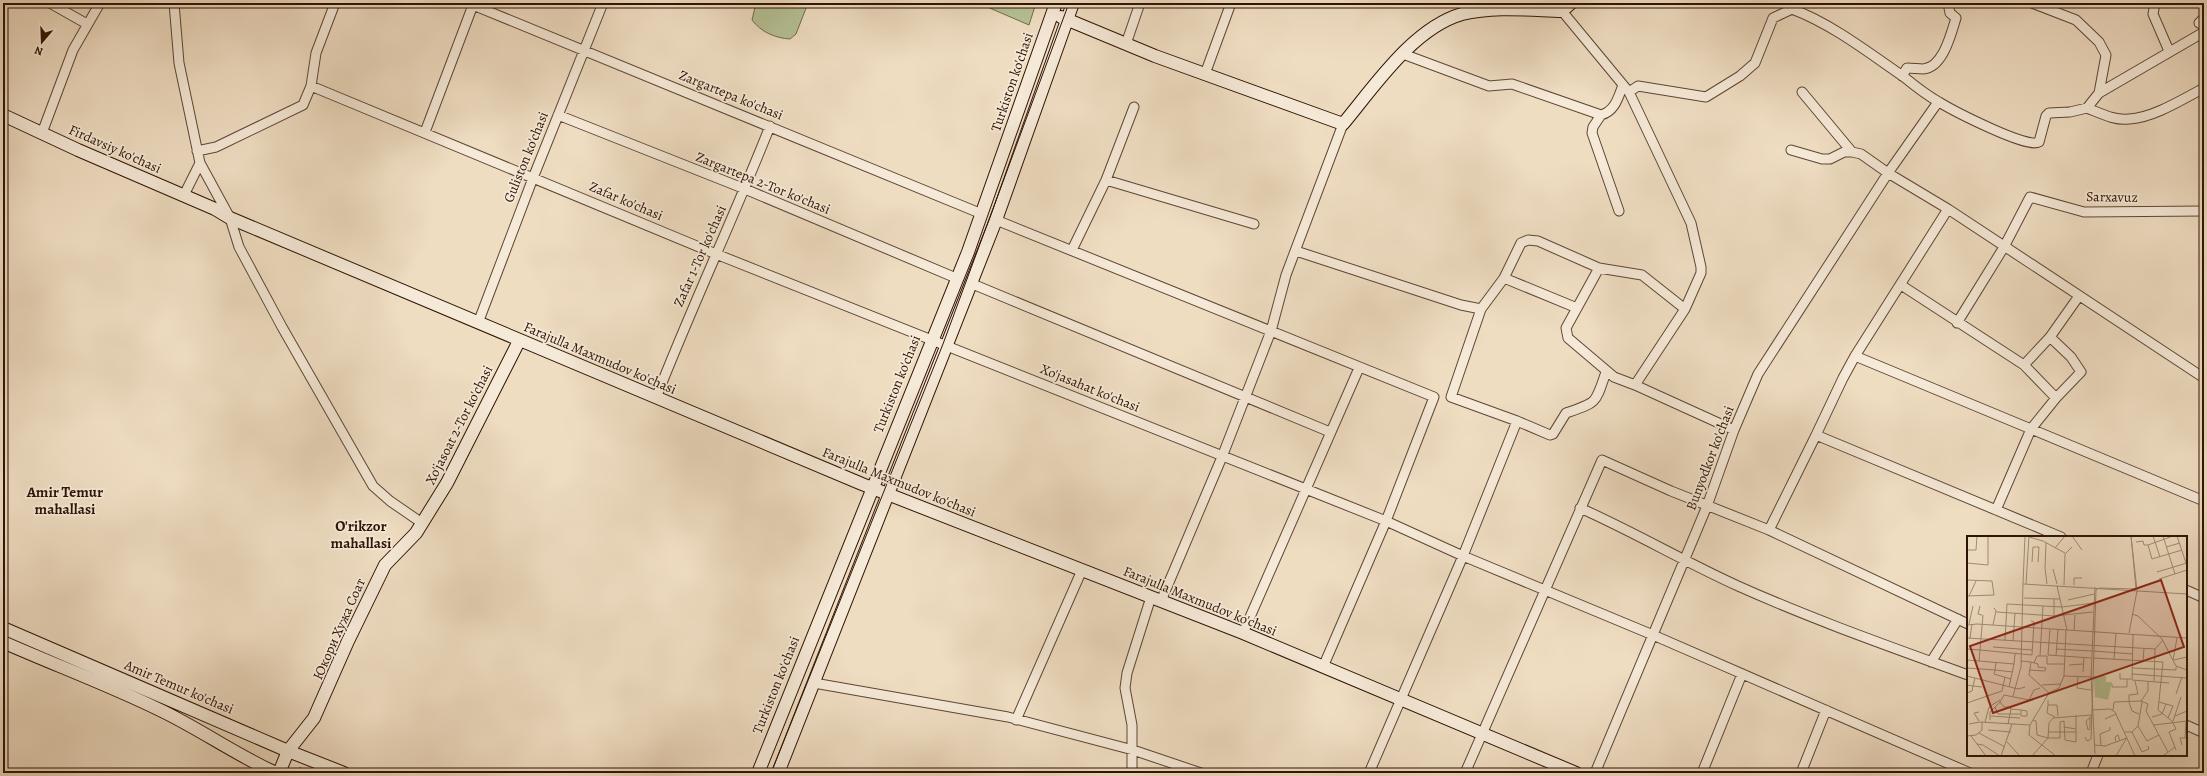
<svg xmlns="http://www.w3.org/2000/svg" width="2207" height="776" font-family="Alegreya,serif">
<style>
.green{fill:#b5c296;stroke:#726a4d}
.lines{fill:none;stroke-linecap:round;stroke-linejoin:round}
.street-casing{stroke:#5e4634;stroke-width:11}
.secondary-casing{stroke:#2e1304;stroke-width:14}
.street{stroke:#f5e9d7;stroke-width:9}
.secondary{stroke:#f5e9d7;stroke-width:12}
.tram{stroke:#2e1304;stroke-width:1}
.labels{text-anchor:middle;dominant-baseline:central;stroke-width:3.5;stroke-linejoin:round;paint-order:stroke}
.street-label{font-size:14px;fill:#2e1304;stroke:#f5e9d7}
.neighbourhood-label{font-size:15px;font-weight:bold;fill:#2e1304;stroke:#f5e9d7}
.inset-road{fill:none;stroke:#a28c76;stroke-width:1}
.view{fill:#8f2418;fill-opacity:0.15;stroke:#8f2418;stroke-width:2}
.inset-edge{fill:none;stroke:#2e1304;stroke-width:2}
</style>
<rect width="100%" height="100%" fill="#efddc2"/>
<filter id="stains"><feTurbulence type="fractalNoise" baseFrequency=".005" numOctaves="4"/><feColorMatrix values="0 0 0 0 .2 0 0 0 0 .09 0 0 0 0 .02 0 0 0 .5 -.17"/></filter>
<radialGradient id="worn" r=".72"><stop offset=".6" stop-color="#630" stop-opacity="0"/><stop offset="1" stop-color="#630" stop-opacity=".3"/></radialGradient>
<path class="green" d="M756,3H808L796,34L790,39C775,38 761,32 752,20Z
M978,3H1036L1029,25Z"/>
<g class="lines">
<defs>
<path id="street" d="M50,3L87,24
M174,3L179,63L200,163L230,218L239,247L282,327L373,486L390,501L422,523
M468,3L982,214
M2032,3L2076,20L2099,42L2106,55L2099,93L2204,32
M2155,3L2153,14L2169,51
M1562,11L1629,92L1691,223L1701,267V273L1685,309L1635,385L1734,430
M2199,23L2204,18
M1126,44L1140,3
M1403,54L1489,86L1512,84L1601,115
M1205,74L1231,3
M1902,76L1907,68C1913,68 1918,69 1923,69C1943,68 1951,34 1956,18L1950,13L1948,3
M311,86L716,254L1386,521L1463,556L1653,635L1970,773
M1629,92L1638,86L1706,97L1740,76L1755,63L1773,18L1792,9C1832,24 1869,53 1904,77C1915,86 1926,95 1939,102C1952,110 2029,150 2039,142L2046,116L2049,113L2070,112L2087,108L2099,93
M1802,92L1852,152
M2087,108C2100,113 2115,121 2129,119C2153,118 2183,99 2204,88
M558,115L745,189L956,278
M425,132L473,5
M42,133L73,50L100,3
M1791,150L1822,159H1830L1844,152H1852L1861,154L1888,173L1948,209L2204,378
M197,151L216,147L303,105L311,86L316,53L335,3
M1106,180L1254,224
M184,195L200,163
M1619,211L1592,133L1593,127L1601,115C1615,111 1618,98 1623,85
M996,220L1434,397L1386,521L1323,667
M1072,250L1106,180L1134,107
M1296,251L1461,305L1481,309L1504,278
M970,283L1330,432
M1577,308L1599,268
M1481,309L1451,397L1517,421L1550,435L1553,434L1566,413C1598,402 1595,404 1606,372
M478,323L533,178L603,3
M1957,323L2004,247L2030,197L2084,212L2204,211
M1855,356L2031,429L2056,398L2024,365L1901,285
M2024,365L2050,337
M1635,385L1614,377L1568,338L1566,328L1577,308L1504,278L1521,243L1528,240L1538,241L1599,268L1642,275L1685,309
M656,398C692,306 734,217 770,126
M2056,398L2081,372L2071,357L2050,337L2079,296
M1816,435L1843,378L1855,356L1948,209
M1580,508C1634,532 1685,562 1738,586C1814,620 1891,647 1968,675
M1996,510L2031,429L2204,501
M1769,530L1816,435L2061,537
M2186,590L2204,598
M1161,601L1222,457L1271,331L1286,275L1343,124
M1243,633L1359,368
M1931,662L1958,619
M814,683L1008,717L1133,750L1201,773
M1016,720L1082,570
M2186,725L2204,733
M1132,773V725L1125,688L1127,673L1151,597
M1369,773L1463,556L1517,421
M1465,773L1602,460L1671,491L1769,530L1968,624
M1595,773L1707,506L1734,430L1758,374L1888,173L1938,102
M1702,773L1742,674
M1801,773L1826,710
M2091,773L2098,755"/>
<path id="secondary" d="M1061,17L1155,56L1343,124C1374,87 1413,28 1462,14C1494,6 1529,10 1562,11L1571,3
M3,115L78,150L215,209L230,218L862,484L1243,633L1576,773
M3,628L288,751L344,773
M3,642C55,665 109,685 160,710C200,729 236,755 276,773
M279,773L288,751L314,718L348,641L385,565L416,533L447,483L519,341
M758,773L968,252L1056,3
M778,773L996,220L1073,3"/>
</defs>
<use href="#street" class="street-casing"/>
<use href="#secondary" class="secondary-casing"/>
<use href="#street" class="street"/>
<use href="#secondary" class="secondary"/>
<path class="tram" d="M286,773L300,768L325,773
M771,773L943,344L1069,3"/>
</g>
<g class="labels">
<g class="street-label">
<text transform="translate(1012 82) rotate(-71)">Turkiston ko'chasi</text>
<text transform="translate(731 95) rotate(22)">Zargartepa ko'chasi</text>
<text transform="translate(115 149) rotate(24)">Firdavsiy ko'chasi</text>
<text transform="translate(526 157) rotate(-68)">Guliston ko'chasi</text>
<text transform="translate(763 183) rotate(22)">Zargartepa 2-Tor ko'chasi</text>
<text transform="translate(2112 197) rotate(1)">Sarxavuz</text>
<text transform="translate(626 201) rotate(23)">Zafar ko'chasi</text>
<text transform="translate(700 256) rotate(-66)">Zafar 1-Tor ko'chasi</text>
<text transform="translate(600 358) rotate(23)">Farajulla Maxmudov ko'chasi</text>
<text transform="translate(897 384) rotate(-68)">Turkiston ko'chasi</text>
<text transform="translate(1090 388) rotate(22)">Xo'jasahat ko'chasi</text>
<text transform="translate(459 425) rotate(-63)">Xo'jasoat 2-Tor ko'chasi</text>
<text transform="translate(1710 458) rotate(-69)">Bunyodkor ko'chasi</text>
<text transform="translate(899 482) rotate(22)">Farajulla Maxmudov ko'chasi</text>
<text transform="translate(1200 601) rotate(22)">Farajulla Maxmudov ko'chasi</text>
<text transform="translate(339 629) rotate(-66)">Юкори Хужа Соат</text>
<text transform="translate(776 685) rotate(-68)">Turkiston ko'chasi</text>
<text transform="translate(179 687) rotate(23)">Amir Temur ko'chasi</text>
</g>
<g class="neighbourhood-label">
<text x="65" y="492">Amir Temur<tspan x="65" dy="17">mahallasi</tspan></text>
<text x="361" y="526">O'rikzor<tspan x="361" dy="17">mahallasi</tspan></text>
</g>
</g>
<g transform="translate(1967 536)">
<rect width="220" height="220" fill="#efddc2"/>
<path d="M127,140H139V146H145L141,164L128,161Z" fill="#b5c296"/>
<path class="inset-road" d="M58,0L56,48L220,58M105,0L115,14M164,0L170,54M186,0L193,21M196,0L208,38M210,0L220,30M62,1L76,5L98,17M169,6L176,5L177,9H181L206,0M79,7L78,32L80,48M181,9L185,23L215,14M199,11L213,7M88,12L98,0M0,14H9L10,0M65,26L66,11H72L71,26M0,27L21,29V0M86,33L90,48M190,36L220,27M192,43L220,34M0,44L25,45L27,59L0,60M59,48L62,0M97,49L98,18L105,11M107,49V42H115M90,50L100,94M2,60L9,45M57,62L93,63M101,64L127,58M13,70L11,78L15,79M27,72L30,76L87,80L126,76M165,78L171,80L195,103L209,130L220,134M16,79L13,114L65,119L67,86L64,85M87,80V63M2,88L6,70M0,89L10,88L220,102M26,89L29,75M83,93L81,119L124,122M107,94L108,79M162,97L170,55M166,98L165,144L202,147M0,102L188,113M3,102L5,88M38,104L40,68L95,71L127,67M46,105L48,77M26,111L65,114M0,113L13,114L12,125L47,128L48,118M89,113L125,115M188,113L196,104M126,115L166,118M73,120L76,70M89,120L91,94M126,122L196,126L191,174L205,185L209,193L202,196L209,214M147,123L149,97M0,124L12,125M206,124L210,102M207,124L220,121M54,125L64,126L62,139L82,157M176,125L177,112M67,127L70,120H80V128M80,128H98M102,129L116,128M0,132L28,134L29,126M165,132L209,134V131M62,134L78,135L79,132L71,131V128L64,126M116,136L117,121M153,137V143H160M165,138L219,142M0,140L51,153L58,151M97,140L99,94M111,141L110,152L124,154M44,143L27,138L28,134L46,136M187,145L188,113M145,148V151H160V143H164M0,149L6,150L8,142M75,149L94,148M42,151L47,128M0,157L5,155L6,150L15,151M209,158L215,141M46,160L54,131L56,48M81,164V169H90L91,180M162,165V159L171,158L168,145M174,165L181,155V145M33,166L37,159L62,164L67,154L73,152M162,166L165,175L172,178M192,166L206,170L201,182M0,167L35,155L38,141M81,169L80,177L88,181M28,171L31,178H53M125,174L143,173L148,176L168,220M146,174L147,166L174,165L181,168L179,175L201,216M12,176L7,177L12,185M24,180L53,182M208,180L220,175M123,181V193L121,194L119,185L125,180M185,181L195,178L199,168M138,183L149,178M23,184V176L33,166L37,171H41L44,173L54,174L60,175V180H54V174M66,184L69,185L70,199L81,202M206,185L214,161M18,186L22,171L33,164M2,188L13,186L63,189M41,188L44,173M187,189L220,185M171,190L180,205L192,199M97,191L109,193M21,194L44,196M82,196H109M158,196H165L171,190L175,166M165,196L175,216L182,213L181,210M12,197L38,211M0,200L9,199L15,194V186M4,200L19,220M118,201L120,205L124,203L129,54L132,52L169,53L164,0M81,202H93V186L97,185L98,204L109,206V179M218,202L219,185M40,206L53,220M149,206L148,201L151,199L153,205M10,208L16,209L33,220M127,209L138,210L160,202M215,209L213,202H220M134,210L133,198L143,194V191M128,218L124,141L128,51M34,220L45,188M65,220L81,202L82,187L86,182L125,179M89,220L62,199L63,189L82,157L92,152L97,140L125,141M149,220L159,203M196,220L208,211"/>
<path class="view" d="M194,44L217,111L26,177L3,110Z"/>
<rect width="220" height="220" class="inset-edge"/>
</g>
<rect width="2207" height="776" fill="none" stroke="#efddc2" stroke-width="16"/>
<rect x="4" y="4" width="2199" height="768" fill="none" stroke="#2e1304" stroke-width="2"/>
<rect x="8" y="8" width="2191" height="760" fill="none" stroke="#2e1304"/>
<g transform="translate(42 42) rotate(199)" stroke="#f5e9d7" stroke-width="3" paint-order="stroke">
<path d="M0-3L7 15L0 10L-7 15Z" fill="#2e1304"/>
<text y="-6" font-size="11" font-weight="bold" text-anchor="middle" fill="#2e1304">N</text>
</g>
<rect width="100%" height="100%" filter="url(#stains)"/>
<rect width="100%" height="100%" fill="url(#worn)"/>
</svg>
